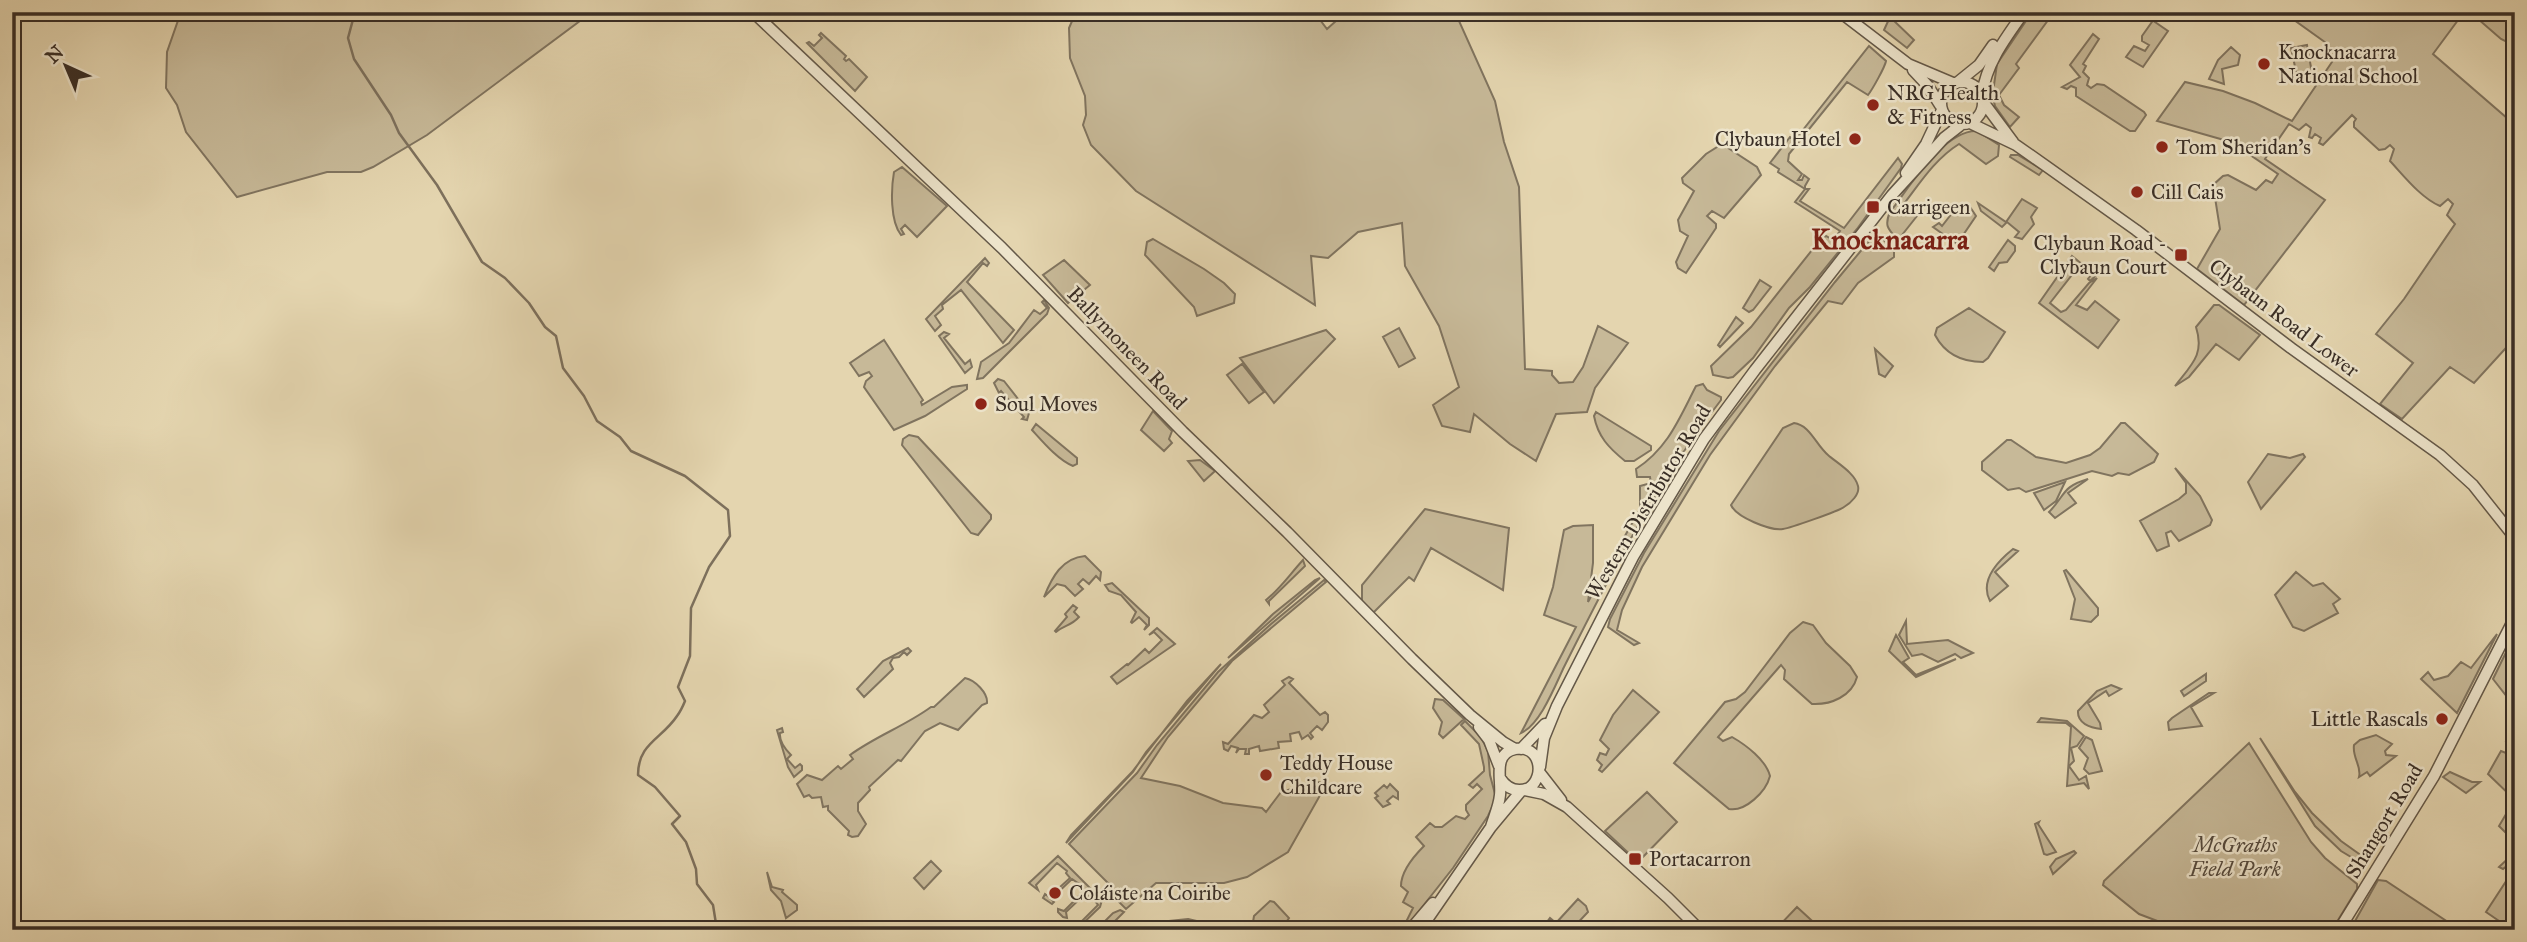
<svg xmlns="http://www.w3.org/2000/svg" width="2527" height="942" font-family="'IM FELL Great Primer',serif">
<style>
.green{fill:#c7b998;stroke:#80745f;stroke-width:2}
.lines{fill:none;stroke-linecap:round;stroke-linejoin:round}
.stream{stroke:#7d705c;stroke-width:2.5}
.tertiary-casing{stroke:#645848;stroke-width:13}
.tertiary{stroke:#ede4cb;stroke-width:10}
.poi-dot{fill:#8f2418;stroke:#ede4cb;stroke-width:2.5}
.labels{text-anchor:middle;dominant-baseline:central;stroke-width:5;stroke-linejoin:round;paint-order:stroke}
.poi-label{font-size:21px;fill:#392e26;stroke:#ede4cb;text-anchor:start}
.street-label{font-size:21px;fill:#392e26;stroke:#ede4cb}
.park-label{font-size:21px;font-style:italic;fill:#554a3d;stroke:#ede4cb}
.district-label{font-size:28px;font-weight:bold;fill:#7a1f14;stroke:#ede4cb}
</style>
<rect width="100%" height="100%" fill="#e4d5af"/>
<filter id="stains"><feTurbulence type="fractalNoise" baseFrequency=".00286" numOctaves="4"/><feColorMatrix values="0 0 0 0 .2 0 0 0 0 .09 0 0 0 0 .02 0 0 0 .5 -.17"/></filter>
<radialGradient id="worn" r=".72"><stop offset=".6" stop-color="#630" stop-opacity="0"/><stop offset="1" stop-color="#630" stop-opacity=".3"/></radialGradient>
<path class="green" d="M181,12H592L427,135L373,167L361,172H327L237,197L186,132L177,105L166,88L167,52Z
M1076,12H1314L1327,29L1346,12H1467L1459,21L1495,101L1504,142L1519,187L1525,369L1552,371V375L1559,383L1573,382L1583,367L1598,326L1628,343L1595,388L1587,412L1556,414L1536,461L1510,444L1474,414L1470,432L1442,426L1433,405L1459,387L1439,326L1405,266L1402,223L1358,232L1328,258L1311,256L1315,305L1136,191L1091,145L1083,125L1086,115L1085,96L1070,58L1069,28Z
M2032,12H2054L2016,64L2019,68L1999,95L2004,105L2019,117L2010,127L1995,106L1991,89L1994,85L1997,64Z
M2159,12H2162L2155,22L2168,31L2143,67L2126,57L2134,46L2145,51L2149,45L2142,41V36Z
M2283,12H2464L2433,54L2515,125V338L2474,383L2450,367L2402,419L2380,404L2413,363L2376,334L2404,299L2455,224L2447,215L2453,204L2448,199L2440,206C2421,198 2404,176 2390,161L2394,149L2390,145L2385,149L2379,150L2354,127V122L2356,119L2352,115L2323,145L2319,143L2321,138L2315,134L2312,138L2309,137L2311,128L2306,124L2299,130L2289,124L2265,159L2325,200L2244,305L2197,269L2220,229L2213,185L2223,176L2228,175L2256,190L2266,180L2272,183L2278,174L2231,142L2157,121L2185,82L2223,91L2255,103L2292,121L2334,59L2325,55L2329,45Z
M2470,12H2515V46L2501,39Z
M1890,17L1914,40L1907,48L1884,30Z
M821,33L846,56L844,59L846,61L849,59L867,77L855,91L807,43L809,42L814,46L822,38L819,35Z
M2093,34L2099,39L2083,64L2086,66L2083,72L2089,78L2087,85L2091,88L2097,84L2104,85L2144,112L2146,115L2135,131H2130L2076,96V88L2071,86L2067,89L2062,87L2080,77L2070,65Z
M2307,45L2312,73L2297,76L2291,48Z
M1869,46L1886,61C1885,67 1872,90 1868,95L1847,82L1789,154L1788,161L1802,174L1798,180H1802L1804,175L1809,179L1805,186V189H1809L1800,201L1844,228L1898,158L1902,164L1901,168L1857,229L1810,287L1789,308L1753,358L1733,377L1728,378L1713,375L1711,366L1751,327L1820,240L1826,236L1833,240L1840,231L1795,202L1805,189L1778,172L1779,169L1770,163L1790,137L1795,140Z
M2231,47L2240,55L2238,65L2222,69L2224,84L2209,79L2218,60Z
M1977,131L1999,145L1998,156L1986,164L1959,144C1935,159 1920,183 1903,205L1917,216L1898,240C1888,229 1884,226 1890,212C1909,188 1943,130 1977,131Z
M1722,144L1757,167L1761,175L1724,218L1712,211L1707,216L1716,224V228L1686,273L1678,268L1676,262L1688,236L1680,231L1678,220L1694,191L1683,183L1682,178L1706,154Z
M2011,155H2018L2043,170L2039,175L2010,157Z
M902,167L947,206L917,237L905,225L901,229L904,234L901,235C890,221 891,189 894,172Z
M2022,199L2037,208L2031,217L2034,224L2022,239L2015,237L2019,232L2007,222L2002,227L1981,211L1978,203L2006,222Z
M1963,206L1970,207L1976,216L1957,244L1933,227L1939,223L1942,226L1953,212Z
M1874,235H1879L1894,250V257L1858,283L1842,304L1828,301L1775,366L1710,455L1642,567L1622,610L1617,630L1639,643L1634,645L1608,627L1610,619L1644,553L1719,431L1835,282Z
M1153,239L1204,269L1224,283L1235,294L1234,303L1197,316L1194,307L1145,255L1147,242Z
M2008,240L2015,246V251L2007,262L1999,263L1994,271L1989,267Z
M2072,256L2093,273L2097,269L2099,273L2090,281L2088,279L2091,275L2079,266L2050,303L2061,312L2066,310L2089,283L2097,278L2076,305L2087,310L2095,301L2119,320L2098,348L2039,303Z
M985,258L989,263L987,266L983,263L967,282L1014,330L1003,343L961,290L942,305L943,309L935,316L941,325L935,331L926,319Z
M1064,260L1090,285L1068,303L1043,275Z
M1760,280L1771,287L1753,310L1749,312L1743,308Z
M1044,300L1049,308L1047,314L983,378L977,379L981,362L1009,343L1034,310L1040,314L1047,308L1042,302Z
M2214,305H2219L2260,335L2239,360L2216,344L2189,377L2175,386C2191,365 2205,355 2196,327Z
M1969,308L2005,332L1988,358L1983,362C1963,362 1945,354 1935,335L1937,328Z
M1736,317L1743,323L1720,347L1718,345Z
M1399,328L1415,358L1399,367L1383,337Z
M1326,330L1335,339L1274,403L1240,358Z
M944,332L949,334L944,338L965,364L970,360L972,367L965,373L939,336Z
M884,340L923,400L921,402L922,405L952,387L967,385V389L925,416L894,430L864,387L866,381L872,376L869,372L859,376L850,363Z
M1875,349L1893,366L1885,377L1879,374Z
M1242,364L1264,392L1249,403L1227,375Z
M998,379L1004,381L1029,413L1027,420L1022,419L1024,417L1001,391L999,393L994,383Z
M1703,384L1707,390L1721,397V400C1657,482 1610,575 1564,667C1555,686 1540,725 1521,733L1576,627L1544,615L1553,587L1564,530L1573,526L1593,525V563L1588,602L1640,509V486L1651,483L1650,477H1637L1636,469C1668,448 1679,419 1696,386Z
M1153,411L1172,431L1169,439L1172,443L1164,451L1141,430Z
M1596,412L1651,446V450L1634,461H1625C1609,448 1598,437 1594,416Z
M1794,423C1810,425 1816,445 1828,455C1837,463 1855,473 1858,486C1860,494 1851,503 1844,507C1839,511 1790,528 1783,529C1770,531 1736,517 1731,505L1783,428Z
M2121,423H2125L2158,454L2154,462L2129,475L2118,473L2112,476L2092,471L2026,492L2019,488L2008,490L1982,470V462L2007,440H2011L2036,457L2066,463L2090,455L2100,448Z
M1036,424L1077,458V464L1073,466C1058,460 1043,442 1032,430Z
M909,435L918,437L991,515V519L978,535L971,533L902,445L903,439Z
M2268,454L2290,458L2303,454L2305,457L2261,509L2248,482Z
M1200,460L1215,471L1204,481L1188,461Z
M2175,468L2200,496L2212,520L2210,525L2179,541L2171,531L2166,533L2169,546L2157,551L2140,521L2179,499L2186,493V483Z
M2088,479L2068,493L2076,503L2055,518L2049,512C2066,495 2061,487 2088,479Z
M2065,482L2056,501L2044,510L2034,493Z
M1425,509L1509,528L1503,590L1431,548L1414,581L1409,577L1373,613L1362,601V585Z
M2013,549L2018,551L1995,572L2008,586L1990,601C1979,580 1998,561 2013,549Z
M1085,556L1101,572L1100,580L1096,576L1089,584L1083,579L1078,584L1083,589L1075,596L1065,586L1057,584L1044,597C1052,577 1062,558 1085,556Z
M1303,560L1305,566L1269,601V604L1266,600C1281,588 1290,574 1303,560Z
M2066,570L2098,608V615L2091,622L2071,619L2075,599L2064,571Z
M2296,572L2313,586L2323,583L2340,599L2333,604L2338,613L2304,631L2293,627L2275,595Z
M1320,578L1228,658L1273,614L1315,580Z
M1324,580L1326,582L1232,661L1168,737L1141,778L1180,786L1223,803L1262,808L1266,812L1281,792L1314,782L1327,783L1288,852L1247,877L1224,883H1156L1126,909L1115,898L1111,886L1069,844L1137,773L1157,745L1218,672L1271,624Z
M1112,583L1149,618V625L1144,630L1147,625L1139,617L1132,623L1131,622L1136,612L1121,595L1109,591L1105,585Z
M1073,605L1077,608L1074,612L1079,617C1071,626 1064,625 1056,632L1055,631L1067,617L1065,614Z
M1906,621L1907,644L1948,640L1973,653L1961,658L1955,654L1938,662L1922,654L1912,656L1899,635Z
M1803,622L1813,625L1826,643L1850,666L1857,677C1852,696 1831,705 1812,704L1784,679L1785,670L1781,665L1718,737L1723,741L1732,737C1746,745 1766,760 1770,776C1766,792 1745,812 1729,809L1674,763L1725,702L1736,699L1745,692L1790,633Z
M1157,628L1175,644L1117,684L1111,677L1127,664L1128,665L1145,649L1149,653L1162,640L1154,632L1149,635Z
M2497,634L2457,713L2421,679L2428,672L2434,680L2448,676L2461,662L2471,668Z
M2515,634V707L2493,679Z
M1896,635L1909,658L1903,662L1916,675L1956,659L1916,677L1889,651Z
M908,648L911,651L907,655L904,652L899,657L893,658L890,663L893,669L864,697L857,689L883,661Z
M1221,664L1146,752L1133,772L1066,843L1071,835L1132,772L1187,701Z
M2206,674V681L2184,696L2181,691Z
M1289,677L1293,679L1289,683L1320,715L1325,712L1328,715V722L1322,730L1317,726L1310,733L1313,737L1311,739L1308,735L1302,739L1299,732L1290,734L1291,741L1278,742L1279,748L1260,751L1259,746L1249,749V754H1245L1246,749H1239L1236,753L1238,748L1231,746L1228,751L1224,749L1223,742L1228,744L1254,715L1262,718L1269,712L1264,705L1285,685L1282,681Z
M965,678C975,680 988,693 987,703L982,705L958,730L940,723L925,731L901,761L898,760L869,787L870,790L858,803V811L866,824L858,836L852,837L848,835L849,831L828,810V806L823,807L821,797L812,798L809,795L804,797L797,784L807,775L822,780L838,766L841,769L853,759L850,755C876,736 905,726 931,707H934Z
M2111,685L2121,689L2109,696L2106,691L2088,703L2100,723L2101,729C2090,728 2077,723 2078,711L2097,691Z
M1633,690L1659,712L1602,772L1599,770L1602,765L1597,760L1600,753L1606,755L1609,749L1600,740L1613,715Z
M2209,693H2214L2191,707L2202,726L2169,730L2168,722L2172,718Z
M1435,699L1443,700L1464,719L1443,738L1439,734L1442,722L1433,708Z
M2041,718L2067,721L2084,736L2077,746L2071,748L2074,761L2069,766L2079,780L2086,776L2089,789L2084,783L2067,786L2071,727L2066,723L2038,722Z
M1465,721L1481,737L1488,751L1490,775L1495,794L1494,803L1488,816L1453,868L1404,930H1402L1413,908L1403,902L1408,892L1401,886C1401,871 1414,856 1424,846L1416,837L1430,823L1435,827H1442L1456,816L1465,819L1469,815L1466,810V805L1482,789L1477,784L1473,788L1469,785L1484,771V767L1479,744L1461,725Z
M782,728L783,732L780,733C779,741 785,749 791,755L787,759L795,768L800,764L802,766V770L794,777L788,767L777,730Z
M2515,731V790C2513,805 2516,813 2508,830L2515,834L2512,839L2499,826L2512,804L2513,798L2488,774L2501,751L2506,753L2511,744L2506,741L2510,733Z
M2376,735L2392,744L2385,751L2386,755L2396,756L2370,776L2367,772L2359,777C2362,766 2352,758 2354,745L2360,740Z
M2086,737L2092,740L2102,771L2089,774L2084,769L2088,758L2079,748Z
M2260,738L2295,792L2312,813L2341,841L2369,861L2366,866L2341,851L2315,826Z
M2249,743L2311,842L2325,858L2357,884V889L2332,930H2181L2139,914L2103,885L2104,881Z
M2450,772L2472,782H2480L2466,793L2443,777Z
M1390,784L1398,792V799L1393,796L1387,801L1390,804L1383,807L1375,798L1378,796L1375,793L1384,785L1387,788Z
M1647,792L1677,822L1638,862L1605,831Z
M2039,822L2038,824L2056,852L2047,855L2044,854L2035,824Z
M2074,851L2076,853L2053,874L2050,867L2056,859Z
M2515,852V901L2509,910L2510,913L2505,925L2486,912L2514,869L2508,865L2503,869L2499,867Z
M1058,856L1102,900L1100,907L1076,930L1072,926L1076,927L1098,905L1091,896L1089,897L1085,894L1066,912L1067,918L1063,917L1058,912V909L1064,911L1083,892L1080,888L1082,886L1072,879L1051,899L1054,902L1052,904L1043,898L1045,894L1049,897L1070,878L1066,873L1067,871L1057,863L1036,885L1038,890L1029,883Z
M931,861L941,871L924,889L914,878Z
M767,872L772,887L783,890L782,892L797,905V910L786,918L781,901L771,890Z
M2378,880L2386,881L2460,930H2350Z
M1578,899L1586,906L1588,912L1571,930H1541L1550,918L1556,923Z
M1270,901L1274,902L1289,918L1281,930H1260L1253,922L1254,916Z
M1797,907L1822,930H1775Z
M1120,910L1124,912L1106,930H1096L1113,913Z
M1188,919L1205,923L1217,930H1158L1169,921Z"/>
<g class="lines">
<path class="stream" d="M355,12L348,38L354,59L391,115L399,133L437,185L482,262L505,278L529,303L545,327L556,336L563,368L584,396L597,421L620,437L631,451L685,476L728,510L730,536L709,567L691,608L690,656L678,687L685,701C683,706 680,712 677,716C662,739 638,743 638,775L655,787L680,816L672,824L686,842L696,869L697,884L713,905L717,930"/>
<defs>
<path id="tertiary" d="M753,12L1002,248L1183,432L1287,532L1412,659L1470,715L1503,742L1515,749
M1840,12L1908,64L1953,83
M1913,70L1928,86L1940,105
M1941 103a21 21 0 1 1 42 0a21 21 0 1 1-42 0Z
M1958,82L1979,65L1993,45
M1982,94C1987,62 2005,39 2024,12
M1984,103L2013,142
M1970,123L2016,145L2046,166L2136,230L2291,348L2440,455L2473,485L2515,538
M1906,173L1926,144L1942,110
M1479,727L1489,740L1499,766
M1521,749L1545,724
M1540,767L1544,738L1557,706L1633,557L1704,439L1755,370L1892,195L1944,138L1962,124
M1540,773L1561,800
M1525,790L1544,794L1567,807L1668,898L1700,930
M1491,827C1494,817 1499,806 1500,795C1502,779 1492,754 1515,749C1540,744 1546,776 1529,788C1517,793 1507,789 1500,778
M1410,930L1433,903
M1420,930L1491,827L1521,791
M2339,930L2434,776L2515,617"/>
</defs>
<use href="#tertiary" class="tertiary-casing"/>
<use href="#tertiary" class="tertiary"/>
</g>
<g class="poi-dot">
<circle cx="2264" cy="64" r="7"/>
<circle cx="1873" cy="105" r="7"/>
<circle cx="1855" cy="139" r="7"/>
<circle cx="2162" cy="147" r="7"/>
<circle cx="2137" cy="192" r="7"/>
<rect x="1866" y="200" width="14" height="14" rx="3.5"/>
<rect x="2174" y="248" width="14" height="14" rx="3.5"/>
<circle cx="981" cy="404" r="7"/>
<circle cx="2442" cy="719" r="7"/>
<circle cx="1266" cy="775" r="7"/>
<rect x="1628" y="852" width="14" height="14" rx="3.5"/>
<circle cx="1055" cy="893" r="7"/>
</g>
<g class="labels">
<g class="poi-label">
<text x="2278" y="52">Knocknacarra<tspan x="2278" dy="24">National School</tspan></text>
<text x="1887" y="93">NRG Health<tspan x="1887" dy="24">&amp; Fitness</tspan></text>
<text x="1841" y="139" text-anchor="end">Clybaun Hotel</text>
<text x="2176" y="147">Tom Sheridan’s</text>
<text x="2151" y="192">Cill Cais</text>
<text x="1887" y="207">Carrigeen</text>
<text x="2167" y="243" text-anchor="end">Clybaun Road -<tspan x="2167" dy="24">Clybaun Court</tspan></text>
<text x="995" y="404">Soul Moves</text>
<text x="2428" y="719" text-anchor="end">Little Rascals</text>
<text x="1280" y="763">Teddy House<tspan x="1280" dy="24">Childcare</tspan></text>
<text x="1649" y="859">Portacarron</text>
<text x="1069" y="893">Coláiste na Coiribe</text>
</g>
<g class="street-label">
<text transform="translate(2284 318) rotate(37)">Clybaun Road Lower</text>
<text transform="translate(1127 348) rotate(46)">Ballymoneen Road</text>
<text transform="translate(1648 502) rotate(-59)">Western Distributor Road</text>
<text transform="translate(2384 821) rotate(-59)">Shangort Road</text>
</g>
<g class="park-label">
<text x="2235" y="845">McGraths<tspan x="2235" dy="24">Field Park</tspan></text>
</g>
<g class="district-label">
<text x="1890" y="239">Knocknacarra</text>
</g>
</g>
<rect width="2527" height="942" fill="none" stroke="#e4d5af" stroke-width="42"/>
<rect x="14" y="14" width="2499" height="914" fill="none" stroke="#392e26" stroke-width="3.5"/>
<rect x="21" y="21" width="2485" height="900" fill="none" stroke="#392e26" stroke-width="2"/>
<g transform="translate(66 66) rotate(316)" stroke="#ede4cb" stroke-width="5" paint-order="stroke">
<path d="M0-5L12 26L0 18L-12 26Z" fill="#392e26"/>
<text y="-10" font-size="19" font-weight="bold" text-anchor="middle" fill="#392e26">N</text>
</g>
<rect width="100%" height="100%" filter="url(#stains)"/>
<rect width="100%" height="100%" fill="url(#worn)"/>
</svg>
